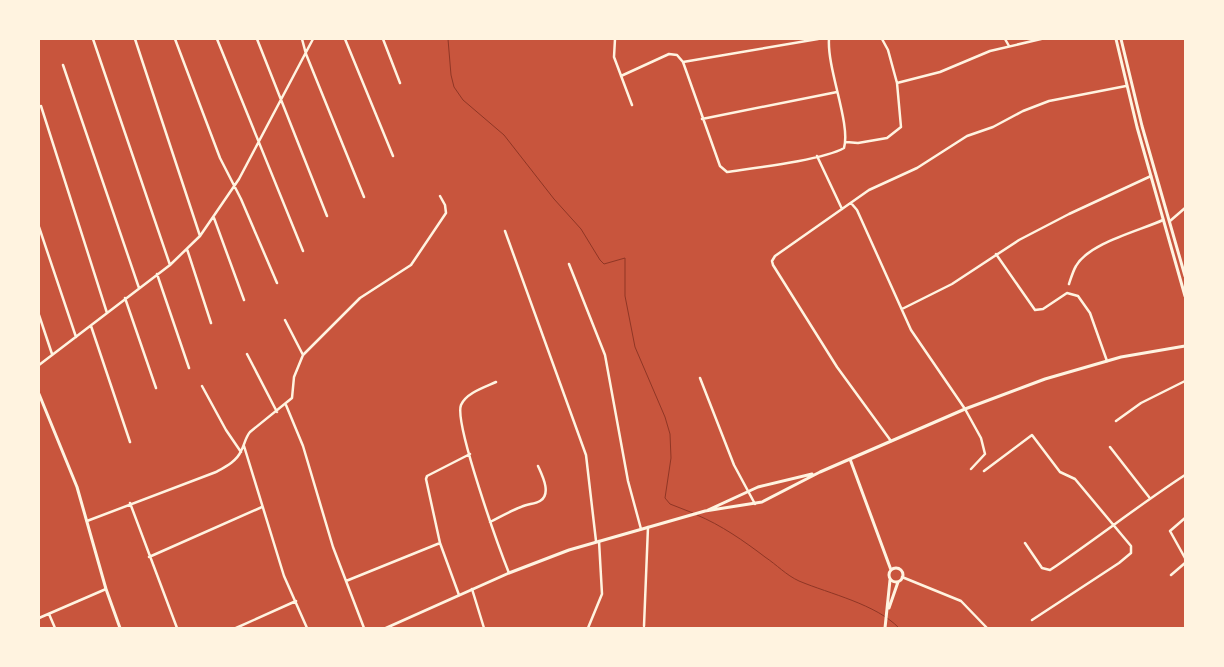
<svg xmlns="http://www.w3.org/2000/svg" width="1224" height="667" font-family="'Fira Sans',sans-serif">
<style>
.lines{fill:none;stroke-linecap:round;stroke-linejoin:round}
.stream{stroke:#8f3625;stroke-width:1}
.minor{stroke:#fff3e0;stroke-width:2.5}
.tertiary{stroke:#fff3e0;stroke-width:3}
.secondary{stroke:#fff3e0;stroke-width:3}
</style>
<rect width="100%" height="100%" fill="#c8553d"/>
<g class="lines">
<path class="stream" d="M448,39L451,75L454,87L463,100L504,135L554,199L581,229L600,260L604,264L625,258V296L635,347L665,417L670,434L671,458L665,498L670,504L693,513
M697,515C721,525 744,541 765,557C777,565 786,575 799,581C830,594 876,604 899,628"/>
<path class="minor" d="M93,39L170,265
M135,39L200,236
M175,39L220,158L241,199L277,283
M217,39L303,251
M257,39L327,216
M302,39L306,54L364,197
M345,39L393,156
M383,39L400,83
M615,39L614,57L632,105
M882,39L888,50L897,83
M1005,39L1009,46
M683,62L818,39
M63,65L139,288
M621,76L669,54L677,55L683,62L720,166L727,172C754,168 823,160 844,148C851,124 827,69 829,39
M41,106L107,313
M702,119L837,92
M846,142L858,143L887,138L901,127L897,83L940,72L990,51L1041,39
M817,156L842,209
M851,203L857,210L911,330L965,409L981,438L985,454L971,469
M214,218L244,300
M1170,221L1185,208
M39,227L76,337
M505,231L586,455L596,541
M187,249L211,323
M996,254L1035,310L1043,309L1067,293L1078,296L1090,313L1107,361
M569,264L605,355L628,481L641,529
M157,274L189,368
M1069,284C1071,278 1073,271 1076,266C1089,243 1139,231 1163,220
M125,298L156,388
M902,309L952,284L1019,240L1069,214L1151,176
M39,315L52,354
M285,320L303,355
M91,326L130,442
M247,354L277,412
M39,365L170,265L200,236L239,179L313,39
M700,378L734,465L755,504
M496,382C485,387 466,393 461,405C454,423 499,548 509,573
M202,386L226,430L241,452
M286,405L303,446L333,547L364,628
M1116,421L1141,403L1185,381
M891,441L837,367L773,265L772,261L775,256L869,190L917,168L967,136L993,127L1023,111L1049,101L1126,86
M244,446L284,576L307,628
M1110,447L1149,497
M984,471L1032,435L1060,472L1075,479L1131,546V553L1119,563L1032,620
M130,503L177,628
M1185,518L1170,531L1185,558
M87,521L216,472C225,467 237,461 241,451C245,444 245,438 250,432L292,398L294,377L303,355L360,298L411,265L446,213L445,205L440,196
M490,522C500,517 510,511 521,507C527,504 535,504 540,501C552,494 542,475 538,466
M440,543L426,479L427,476L470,454
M1025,543L1042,568L1050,570C1096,539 1139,505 1185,475
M149,557L262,507
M1171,575L1185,563
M902,577L961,601L987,628
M346,581L440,543L459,595
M472,589L484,628
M49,614L55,628
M39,618L106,589
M644,626L648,527
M236,628L296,601
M588,628L602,594L599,541"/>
<path class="tertiary" d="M39,394L77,487L106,589L120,628
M850,459L891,570
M708,510L758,487L812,474
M889 575a7 7 0 1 1 14 0a7 7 0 1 1-14 0Z
M889,608L898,582
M386,628L509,573L569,550L705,511L762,502L820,472L965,409L1045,379L1121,357L1185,346
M885,628L890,580"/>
<path class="secondary" d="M1116,39L1137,127L1185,296
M1121,39L1142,126L1185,276"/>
</g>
<rect width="1224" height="667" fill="none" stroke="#fff3e0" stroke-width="80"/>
</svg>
